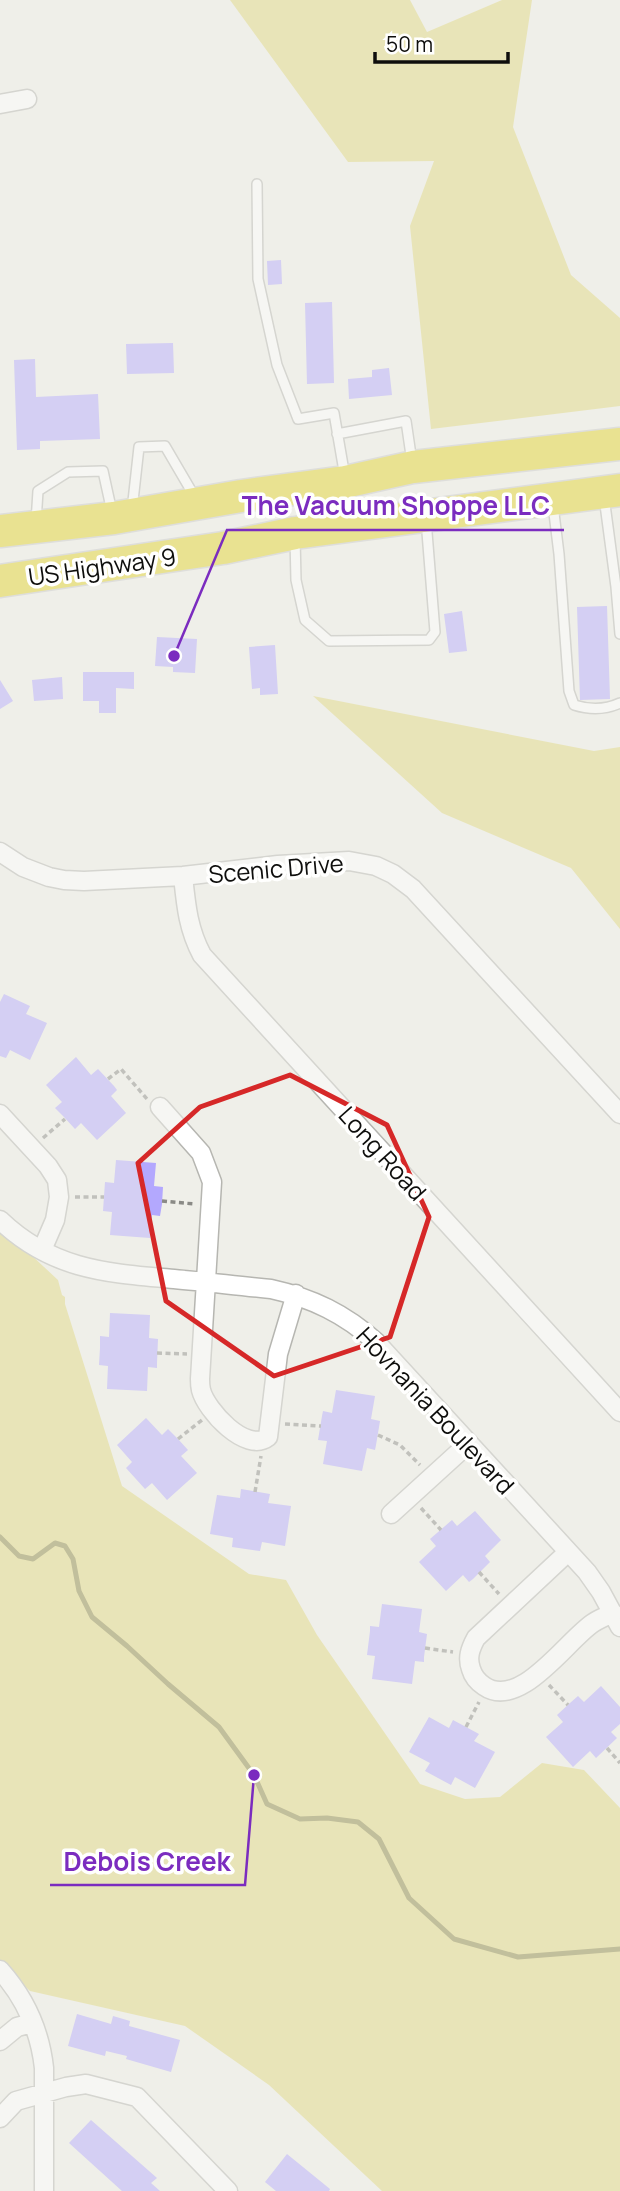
<svg xmlns="http://www.w3.org/2000/svg" width="620" height="2191" font-family="Manrope,sans-serif">
<style>
.green{fill:#e1d87c}
.lines{fill:none;stroke-linecap:round;stroke-linejoin:round}
.stream{stroke:#8b853e;stroke-width:5}
.building{fill:#b3a8fe}
.lane-casing{stroke:#b6b6b1;stroke-width:12}
.street-casing{stroke:#b6b6b1;stroke-width:21}
.highway-casing{stroke:#cacaca;stroke-width:35}
.path{stroke:#8a8a86;stroke-width:3.5;stroke-dasharray:5 3.5;stroke-linecap:butt}
.lane{stroke:#fff;stroke-width:9}
.street{stroke:#fff;stroke-width:18}
.highway{stroke:#e2d327;stroke-width:32}
.marked{fill:none;stroke:#d62828;stroke-width:5;stroke-linejoin:round}
.labels{text-anchor:middle;dominant-baseline:central;stroke-width:7;stroke-linejoin:round;paint-order:stroke}
.street-label{font-size:24px;fill:#0e0e0c;stroke:#fffffe}
.leader{fill:none;stroke:#7b2cbf;stroke-width:2.5}
.callout-dot{fill:#7b2cbf;stroke:#fffffe;stroke-width:2.5}
.callout-label{font-size:26px;text-anchor:middle;font-weight:bold;fill:#7b2cbf;stroke:#fffffe;stroke-width:7;stroke-linejoin:round;paint-order:stroke}
</style>
<rect width="100%" height="100%" fill="#efefe9"/>
<path class="green" d="M230,0H410L427,32L502,0H532L513,127L571,275L620,318V406L431,429L410,226L434,161L348,162Z
M313,696L594,751L620,747V929L571,868L442,813Z
M0,1226L58,1280L62,1295L65,1297V1304L122,1486L249,1574L286,1580L317,1635L420,1784L465,1799L500,1797L542,1763L584,1770L620,1808V2191H382L269,2085L185,2026L30,1991L0,1963Z"/>
<g class="lines">
<path class="stream" d="M0,1537L19,1556L33,1559L55,1543L65,1546L73,1559L79,1591L92,1617L127,1646L168,1684L219,1727L254,1775L267,1804L300,1819L327,1818L358,1822L379,1839L409,1898L454,1939L518,1957L620,1949"/>
</g>
<path class="building" d="M281,260L282,284L268,285L267,261Z
M332,302L334,383L307,384L305,303Z
M173,343L174,373L127,374L126,344Z
M35,359L36,397L98,394L100,439L40,441V449L17,450L14,360Z
M389,368L392,395L349,399L348,379L372,377V370Z
M607,606L610,699L580,700L577,607Z
M462,611L467,651L449,653L444,614Z
M157,637L197,639L195,673L173,672V667L155,666Z
M275,645L278,694L260,695V688L252,689L249,647Z
M83,672H134V689L116,688V713H99V701H83Z
M62,677L63,699L34,701L32,680Z
M0,680L13,701L0,709Z
M4,994L30,1006L26,1014L47,1023L30,1060L10,1050L6,1058L0,1056V1002Z
M76,1057L91,1075L98,1069L114,1086L117,1090L111,1096L126,1113L97,1140L81,1123L75,1129L63,1116L55,1108L62,1102L46,1085Z
M116,1160L156,1163L154,1186L163,1187L162,1204L160,1216L152,1215L150,1238L110,1235L112,1212L103,1211L105,1182L114,1183Z
M110,1313L150,1315L149,1338L158,1339L157,1363V1368L148,1367L147,1391L107,1389L108,1366L99,1365L100,1348V1336L109,1337Z
M336,1390L375,1396L371,1419L380,1421L376,1445L375,1450L367,1448L362,1471L323,1464L327,1441L318,1440L322,1416L323,1411L332,1413Z
M146,1418L162,1435L168,1429L178,1439L188,1450L181,1456L197,1473L167,1500L152,1483L145,1489L126,1468L132,1462L117,1445Z
M241,1489L270,1494L268,1503L291,1506L285,1546L262,1542L260,1551L232,1547L233,1538L210,1534L217,1495L240,1498Z
M475,1511L501,1540L485,1556L490,1562L473,1579L469,1582L463,1575L446,1591L419,1562L436,1546L430,1539L452,1520L457,1526Z
M382,1604L422,1609L419,1632L427,1634L424,1657V1662L415,1661L412,1684L372,1679L375,1656L367,1655L370,1631V1626L379,1627Z
M601,1686L620,1707V1724L611,1732L617,1738L596,1758L590,1751L573,1767L546,1737L563,1722L557,1715L570,1703L578,1696L584,1702Z
M429,1717L449,1728L453,1720L479,1734L474,1741L495,1752L475,1788L455,1777L451,1785L425,1771L430,1763L409,1752Z
M77,2014L111,2024L113,2016L130,2021L129,2026L180,2040L171,2072L126,2059L127,2056L106,2051L105,2056L68,2046Z
M91,2120L157,2178L151,2183L160,2191H122L69,2143Z
M287,2154L330,2189L329,2191H276L265,2182Z"/>
<g class="lines">
<defs>
<path id="lane" d="M257,184L258,279L277,365L298,419L334,413L345,477
M337,434L406,421L412,462
M604,497L616,587L620,634
M553,505L559,554L569,691L574,705C590,710 605,710 620,703
M132,510L139,447L165,446L196,499
M36,522L38,491L68,472L103,471L112,512
M295,538L296,580L305,620L329,641L429,640L435,632L426,520"/>
<path id="street" d="M0,104L27,99
M0,852L23,867L49,877L64,880L84,881L183,876L278,865L349,861L376,866L393,874L413,889L620,1114
M183,876C186,905 188,929 202,955L620,1412
M160,1107L201,1153L212,1182L200,1379C200,1382 200,1386 201,1390C206,1410 246,1454 268,1437L278,1354L296,1294
M0,1114L48,1166L57,1180L59,1197L55,1220L42,1250
M0,1220C52,1270 107,1273 174,1279C207,1282 239,1286 271,1289C312,1298 345,1314 376,1342L587,1572L601,1592L620,1627
M391,1514L469,1443
M568,1552L476,1638C470,1649 467,1658 471,1669C473,1676 478,1682 484,1686C520,1711 567,1640 593,1623C599,1619 606,1616 613,1613
M0,1970C25,1998 40,2031 44,2068V2191
M0,2041L17,2027L32,2023
M0,2118L16,2101L66,2087L86,2084L137,2097L228,2191"/>
<path id="highway" d="M0,531L114,518L241,496L345,482L413,467L620,444
M0,581L223,548L295,533L620,490"/>
</defs>
<use href="#lane" class="lane-casing"/>
<use href="#street" class="street-casing"/>
<use href="#highway" class="highway-casing"/>
<path class="path" d="M108,1079L121,1069L147,1099
M43,1138L65,1119
M75,1197H104
M162,1201L194,1204
M157,1353L187,1354
M285,1424L321,1426
M378,1435L400,1445L420,1465
M178,1439L202,1420
M255,1492L261,1456
M421,1508L441,1530
M479,1572L499,1594
M425,1648L453,1652
M549,1685L568,1705
M466,1727L479,1702
M607,1748L620,1763"/>
<use href="#lane" class="lane"/>
<use href="#street" class="street"/>
<use href="#highway" class="highway"/>
</g>
<path d="M0 0H620V2191H0ZM290,1075L387,1125L429,1217L390,1337L274,1376L166,1301L138,1163L200,1107Z" fill="#efefe9" fill-opacity=".55" fill-rule="evenodd"/>
<path class="marked" d="M290,1075L387,1125L429,1217L390,1337L274,1376L166,1301L138,1163L200,1107Z"/>
<g class="labels">
<g class="street-label">
<text transform="translate(102 566) rotate(-8)">US Highway 9</text>
<text transform="translate(276 868) rotate(-5)">Scenic Drive</text>
<text transform="translate(383 1153) rotate(48)">Long Road</text>
<text transform="translate(436 1410) rotate(47)">Hovnania Boulevard</text>
</g>
</g>
<path class="leader" d="M174 656L227 530H564M254 1775L245 1885H50"/>
<g class="callout-dot">
<circle cx="174" cy="656" r="7"/>
<circle cx="254" cy="1775" r="7"/>
</g>
<g class="callout-label">
<text x="396" y="515">The Vacuum Shoppe LLC</text>
<text x="147" y="1871">Debois Creek</text>
</g>
<path d="M375 52v10h133v-10" fill="none" stroke="#0e0e0c" stroke-width="3.5"/>
<text x="386" y="52" font-size="21" fill="#0e0e0c" stroke="#fffffe" stroke-width="5" paint-order="stroke">50 m</text>
</svg>
